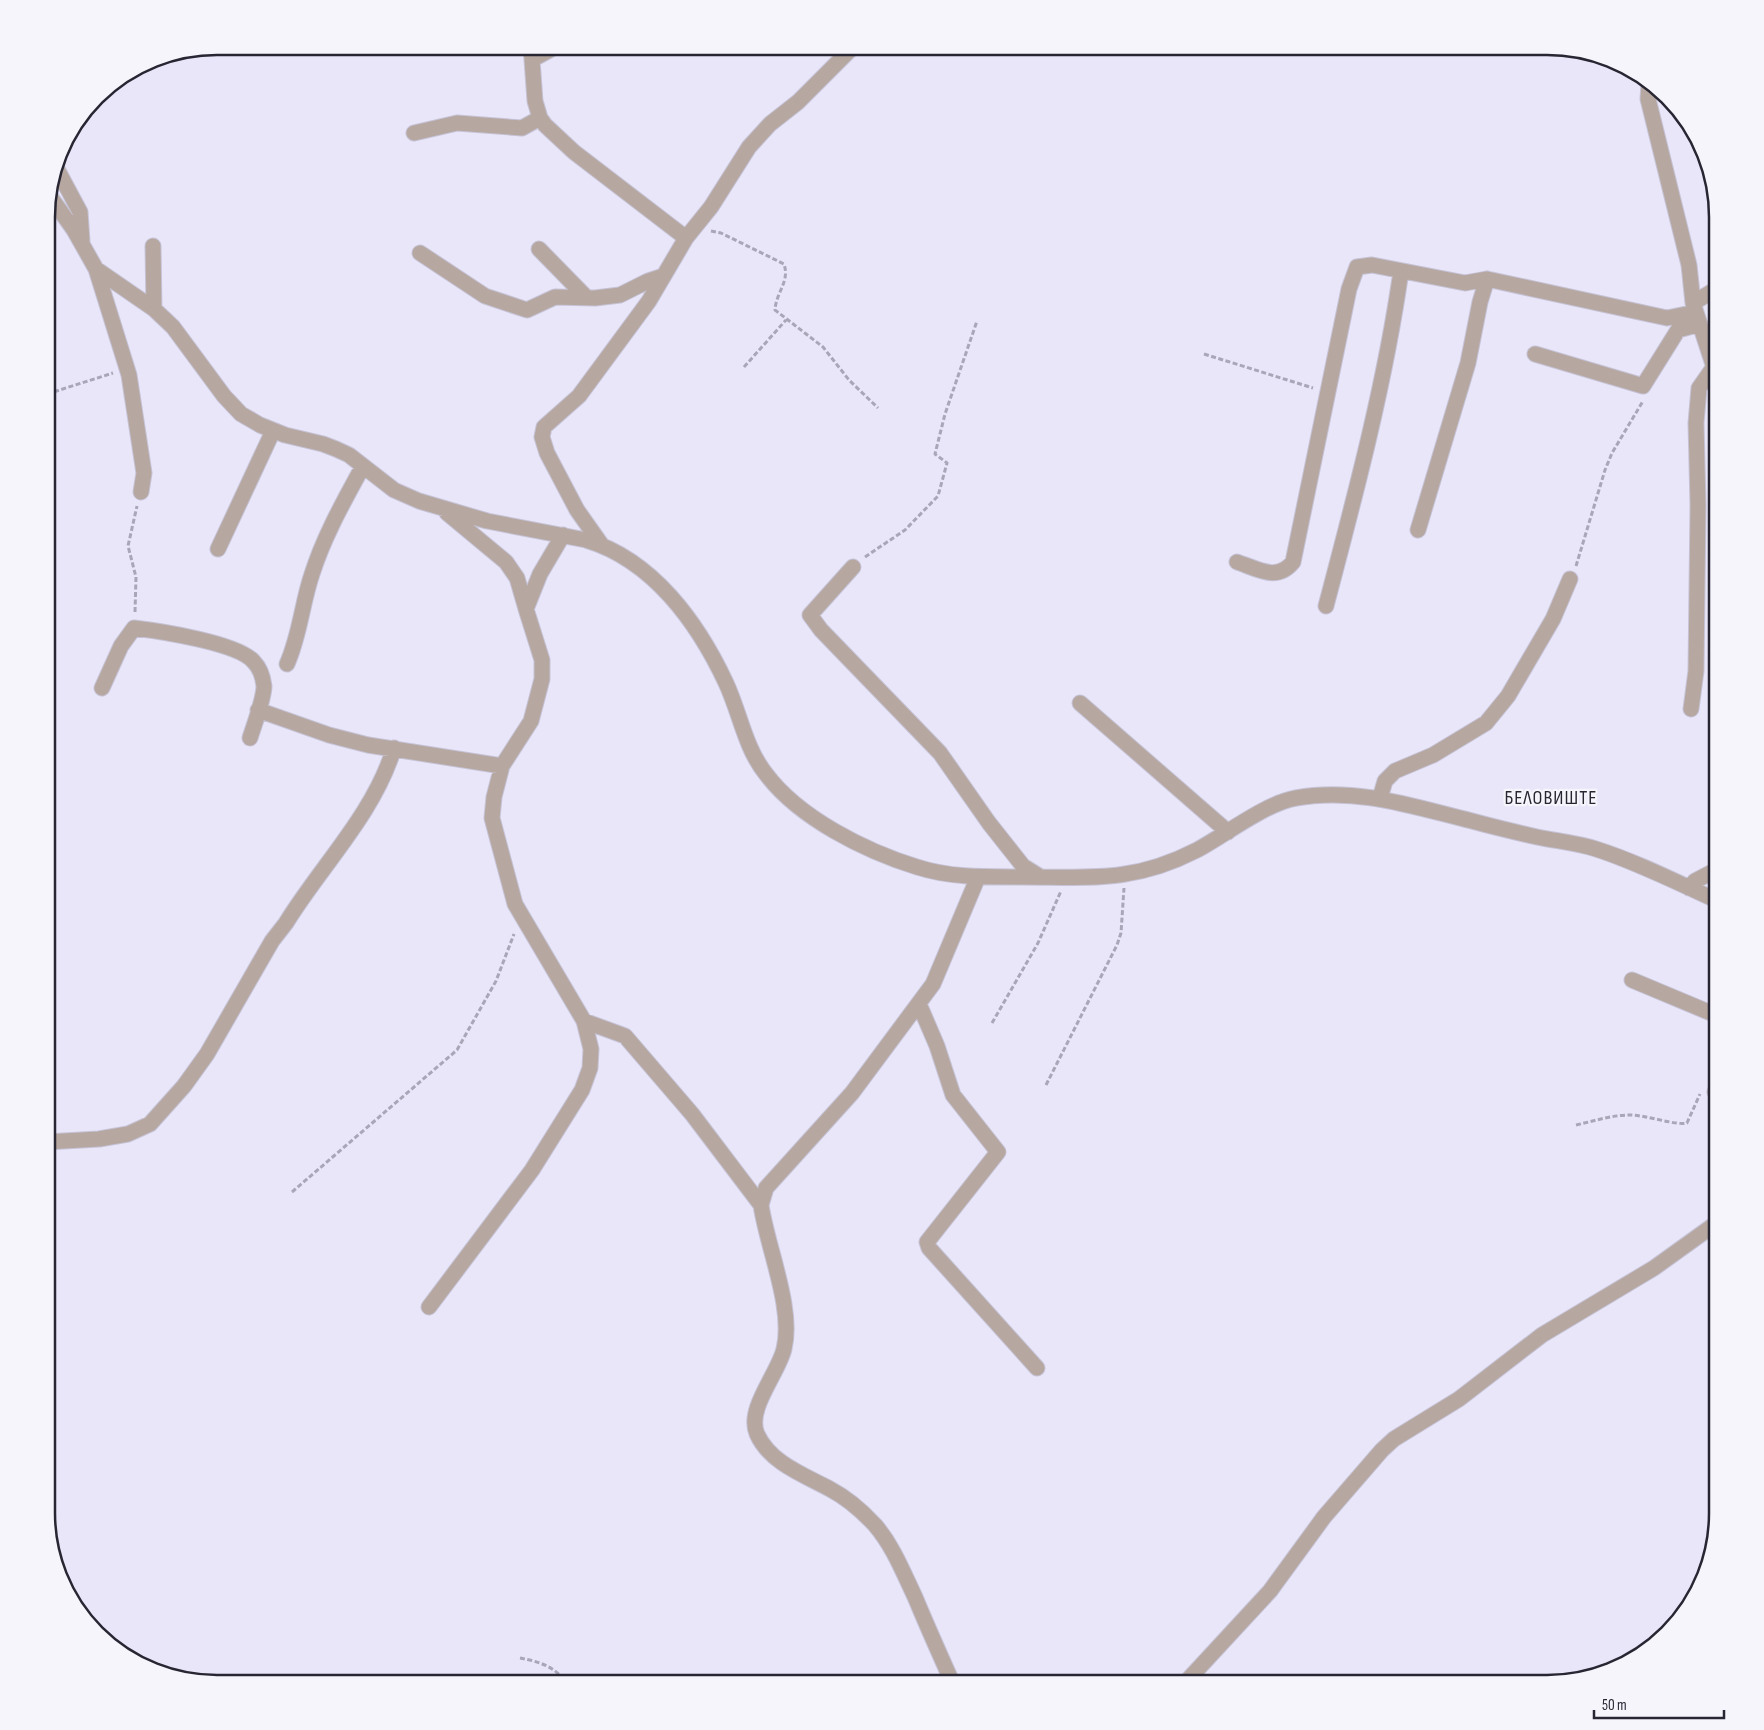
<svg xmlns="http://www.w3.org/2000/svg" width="1764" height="1730" font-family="'Sofia Sans Condensed',sans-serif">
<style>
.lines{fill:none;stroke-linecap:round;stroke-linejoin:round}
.minor-casing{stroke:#c6c3d6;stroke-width:17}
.path{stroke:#a9a6b8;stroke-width:3;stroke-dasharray:5 2.5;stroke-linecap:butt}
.minor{stroke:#b6a7a0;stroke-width:15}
.labels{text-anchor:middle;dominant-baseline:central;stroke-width:4.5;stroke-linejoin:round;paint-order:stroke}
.quarter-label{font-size:20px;letter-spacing:1px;fill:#282632;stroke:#f6f5fc}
.rim{fill:none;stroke:#282632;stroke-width:2.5}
</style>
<rect width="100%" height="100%" fill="#e9e6fa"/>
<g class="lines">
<defs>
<path id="minor" d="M531,46L535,101L540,118L545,125L574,152L686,238
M531,54L535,58L557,46
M1649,84L1648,99L1689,265L1693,303L1718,380
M414,133L457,123L522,128L540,118
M57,169L80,212L82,241
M49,195L74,230L96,269L154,309L173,327L224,396L241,414L260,425L285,435L323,444L336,449L349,455L394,490L419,501L487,521L586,540C653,560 698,623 726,683C740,713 745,748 766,774C799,818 865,851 917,867C951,878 986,877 1022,877C1090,877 1133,883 1197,850C1225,835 1266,803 1296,798C1357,787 1414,807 1472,821C1494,827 1515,832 1537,837C1556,841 1577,843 1596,849C1637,862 1678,883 1718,901
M153,246L154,309
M539,249L586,297
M420,253L485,296L527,310L555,297L595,298L620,295L648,281L663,276
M96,269L129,375L144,473L141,492
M1693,303L1718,288
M1535,354L1643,386L1678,330L1700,324
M447,513L506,562L517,578L526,609
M1418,530L1468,363L1480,302L1487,279
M601,544L577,510L547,453L542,437L544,427L579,396L649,301L686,238L711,207L749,147L770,124L798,102L854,46
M218,549L273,431
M1237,562C1258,569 1277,582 1293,562L1349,289L1357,267L1372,265L1465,283L1487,279L1667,318L1696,312
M853,567L810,615L821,630L940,753L989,823L1023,866L1039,876
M1326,606C1355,496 1385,384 1401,271
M287,664C300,635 302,603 312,574C324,536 344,501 363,466
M102,688L121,646L134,628C159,631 239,643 254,662C260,668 263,678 264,686C264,699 254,725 250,738
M1080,703L1228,832
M1691,709L1696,671L1698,505L1696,423L1699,388L1713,368
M258,710L329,735L368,745L502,766
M1380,798L1385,781L1395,771L1433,755L1486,723L1508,696L1553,619L1570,579
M1689,888L1695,881L1718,869
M1632,980L1718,1016
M919,1004L937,1046L953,1095L998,1152L927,1242L929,1248L1037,1368
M584,1021L625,1036L692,1114L761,1205
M1715,1092L1718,1093
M46,1142L99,1139L128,1134L150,1124L184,1086L207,1054L272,941L286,923C321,866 374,814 394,748
M429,1307L532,1170L582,1090L590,1068L591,1049L584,1021L515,904L492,818L494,797L502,766L531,721L542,679V660L526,609L540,574L563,535
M953,1684C940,1655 927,1626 915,1597C903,1572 893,1546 875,1525C862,1511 847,1498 830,1489C804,1475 770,1463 757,1434C746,1409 778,1374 784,1349C794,1308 767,1247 761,1205L766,1188L852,1093L933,984L978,877
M1184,1684L1270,1591L1324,1517L1382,1450L1394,1439L1459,1399L1542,1335L1654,1268L1718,1222"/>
</defs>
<use href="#minor" class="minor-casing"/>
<path class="path" d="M711,231L721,233L784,264C790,282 776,292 775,310L823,347L849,380L878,408
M1204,354L1313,388
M744,367L786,320
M47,394L113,373
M865,557L905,530L938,496L947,463L935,454L945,414L977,321
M1576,566L1605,470L1612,453L1643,401
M135,612L136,577L128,546L137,506
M992,1023L1038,943L1061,891
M1046,1085L1117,945L1121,933L1124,888
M1576,1125C1594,1121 1612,1115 1630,1115C1646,1115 1677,1126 1687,1123L1700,1094
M292,1192L457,1050L496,981L514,934
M520,1658C537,1661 558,1667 566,1684"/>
<use href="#minor" class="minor"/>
</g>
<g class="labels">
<g class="quarter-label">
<text x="1551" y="798">БЕЛОВИШТЕ</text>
</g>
</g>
<path d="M0 0H1764V1730H0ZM217 55H1547A162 162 0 0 1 1709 217V1513A162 162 0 0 1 1547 1675H217A162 162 0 0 1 55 1513V217A162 162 0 0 1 217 55Z" fill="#f6f5fc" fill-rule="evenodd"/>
<path class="rim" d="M217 55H1547A162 162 0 0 1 1709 217V1513A162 162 0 0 1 1547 1675H217A162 162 0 0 1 55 1513V217A162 162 0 0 1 217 55Z"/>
<path d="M1594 1710v8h130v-8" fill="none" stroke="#282632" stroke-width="2.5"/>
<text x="1602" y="1710" font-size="15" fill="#282632" stroke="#f6f5fc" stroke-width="4" paint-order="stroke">50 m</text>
</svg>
